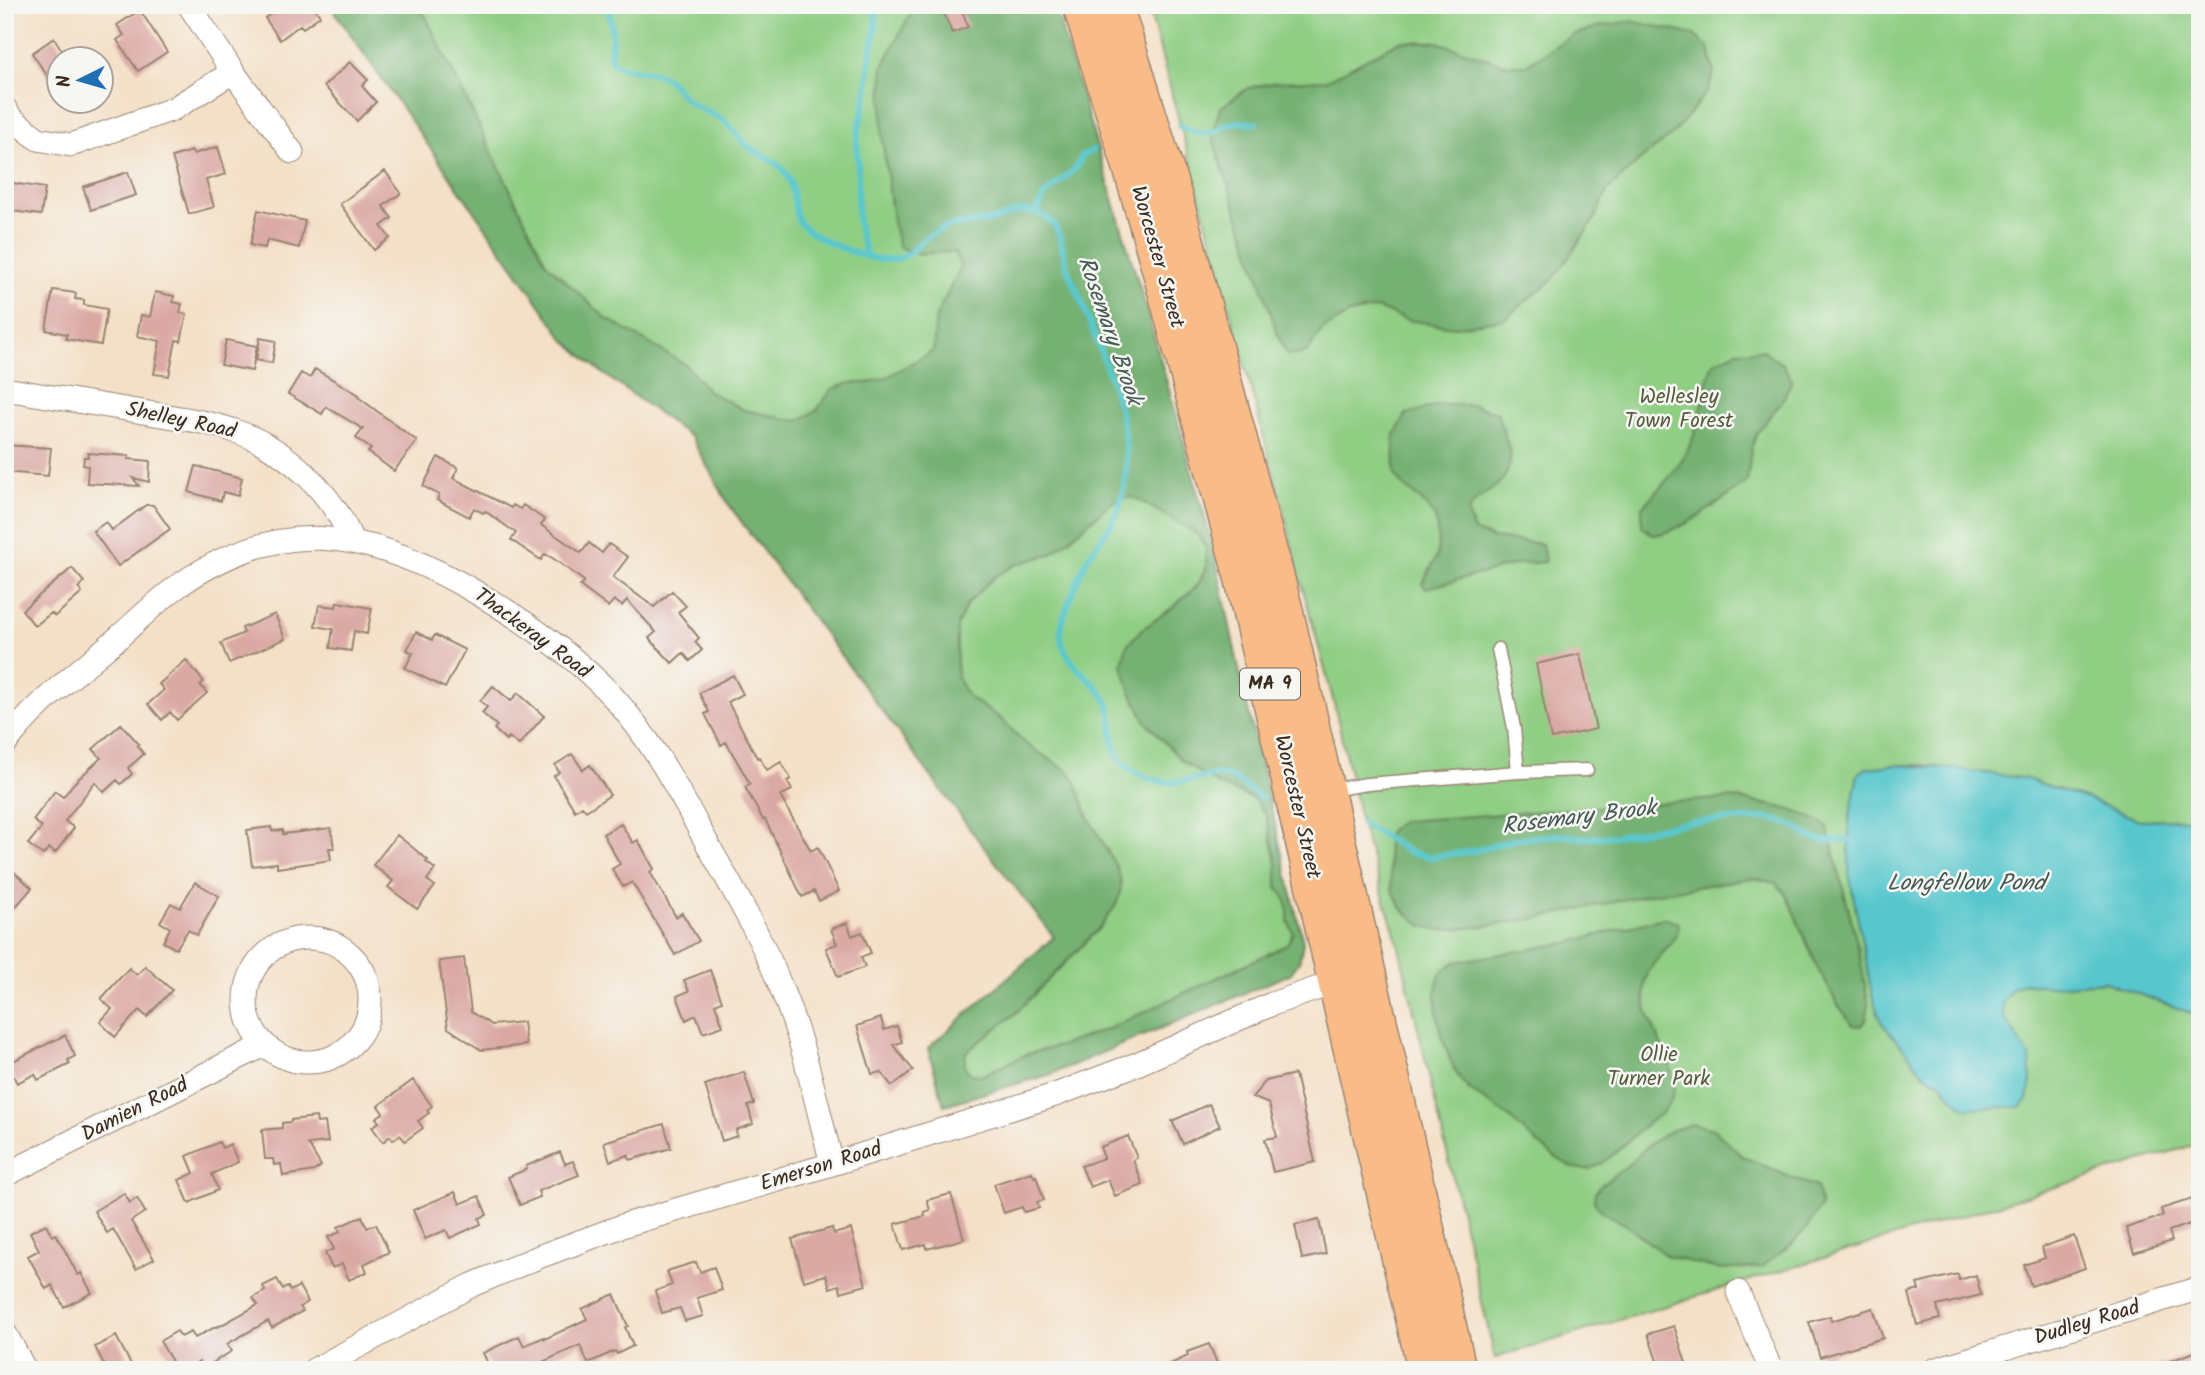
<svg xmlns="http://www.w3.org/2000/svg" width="2205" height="1375" font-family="Kalam,sans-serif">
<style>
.green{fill:#90ce84;stroke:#667c51;stroke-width:2}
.forest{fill:#74b172;stroke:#586e48;stroke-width:2;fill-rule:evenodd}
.water{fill:#59c7cd;stroke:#4a7876;stroke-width:2}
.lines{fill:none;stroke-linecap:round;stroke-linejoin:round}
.stream{stroke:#59c7cd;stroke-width:6}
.building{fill:#dba9a4}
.lane-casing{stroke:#988572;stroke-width:15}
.street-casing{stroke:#988572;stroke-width:25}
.highway-casing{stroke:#988572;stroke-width:41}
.lane{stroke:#fff;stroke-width:12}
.street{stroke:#fff;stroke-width:23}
.highway{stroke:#f9bc89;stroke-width:38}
.labels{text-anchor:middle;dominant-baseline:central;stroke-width:5;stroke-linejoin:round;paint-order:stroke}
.shield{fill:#f6f6f2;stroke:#73675e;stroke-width:2}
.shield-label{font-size:19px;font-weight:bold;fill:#3b2a1e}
.street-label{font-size:21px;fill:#3b2a1e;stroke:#f6f6f2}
.park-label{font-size:21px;fill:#545b3d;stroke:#f6f6f2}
.water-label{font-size:23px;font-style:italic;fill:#445953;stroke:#f6f6f2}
</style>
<rect width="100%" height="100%" fill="#f6f6f2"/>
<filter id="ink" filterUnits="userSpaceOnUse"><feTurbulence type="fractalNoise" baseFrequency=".0143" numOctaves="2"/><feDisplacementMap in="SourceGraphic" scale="14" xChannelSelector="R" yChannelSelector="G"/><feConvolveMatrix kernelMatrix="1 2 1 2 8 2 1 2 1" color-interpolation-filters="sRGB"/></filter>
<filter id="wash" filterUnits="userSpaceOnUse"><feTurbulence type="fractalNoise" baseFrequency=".00686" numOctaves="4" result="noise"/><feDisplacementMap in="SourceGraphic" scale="28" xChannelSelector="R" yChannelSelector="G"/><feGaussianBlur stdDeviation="1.57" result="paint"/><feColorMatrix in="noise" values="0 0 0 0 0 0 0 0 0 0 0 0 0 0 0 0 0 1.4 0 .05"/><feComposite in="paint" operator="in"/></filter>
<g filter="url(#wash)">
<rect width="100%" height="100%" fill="#f4e0c7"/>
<path class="green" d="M330,5H1054L1143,298L1213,547L1245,698L1303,942L1299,962L1290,974L1051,1074L944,1105L928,1048L1054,937L977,838L729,505L691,437L600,371L564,339Z
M1148,5H2200V814L2188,819L2139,820L2087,799L2027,779L1923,765H1895L1867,768L1858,774L1849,821V873L1864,947L1925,1075L1941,1082L1951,1096L2015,1035L2003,1016V1001L2011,990L2023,983L2048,986L2105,982L2200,1016V1143L1495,1358L1399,947L1361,823L1334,703L1297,567L1288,527Z"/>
<path class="forest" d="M330,5H416L425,15L546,263L606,318L686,365L708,391L744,410L798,421L817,410L832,389L850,383H868L887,377L933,351L936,316L961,267L954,252L915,254L899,247L894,229L882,136L883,66L910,14L913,5H1054L1143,298L1213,547L1245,698L1303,942L1299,962L1290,974L1051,1074L944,1105L928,1048L1054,937L977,838L729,505L691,437L600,371L564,339ZM1129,497L1135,498L1197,534L1206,548V568L1197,586L1173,607L1141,630L1126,646L1122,665L1131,692L1146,722L1182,761L1219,785L1254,799L1266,815L1277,863V887L1285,897L1288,909V921L1293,932L1288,943L1278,949L1110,1028L1063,1045L1027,1054L983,1075L970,1074L964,1065L966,1052L1015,1014L1101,926L1116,905L1120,894L1121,882L1118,870L1088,816L1075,780L1068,771L1026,744L1000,718L969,697L962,687L957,676V626L967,604L994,577L1015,565L1051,554L1070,539L1107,506L1117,499Z
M1631,21L1694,35L1709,48L1714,72L1708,90L1674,133L1639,161L1608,190L1594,220L1554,278L1504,319L1454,327L1407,320L1377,308L1349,314L1322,330L1308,351L1297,355H1287L1278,335L1212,136L1220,108L1248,88L1276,82L1327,80L1400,41L1437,42L1507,65H1526L1573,35L1597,27Z
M1763,350L1783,365L1792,380L1782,401L1757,433L1751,449L1747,482C1721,500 1684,532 1653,535L1642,526V507C1659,489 1678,470 1689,447C1702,421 1703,390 1713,363L1736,351Z
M1439,405H1473L1497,412C1506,444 1524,466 1491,490C1480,497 1473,501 1468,513L1474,531L1492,538L1542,544L1545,562L1517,564L1431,587L1425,588L1422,584L1437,556L1438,537L1435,516L1418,497L1405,488L1395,474L1394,437L1406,414Z
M1732,798C1765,804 1799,808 1827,826L1859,950L1868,1002L1867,1018L1861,1026L1853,1025L1838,1005L1817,967L1786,894L1776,883L1752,878L1651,894L1533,919L1478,927L1439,930L1421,925L1403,910L1392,890L1386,838L1390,830L1402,821Z
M1663,918L1679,923C1678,949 1643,960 1644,992C1644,1020 1673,1058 1674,1088C1674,1108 1652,1119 1639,1131C1626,1142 1604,1167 1588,1169C1579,1170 1570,1167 1563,1162C1540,1149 1522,1127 1501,1111C1489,1102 1473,1095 1463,1083C1446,1062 1426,996 1442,972C1445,968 1451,965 1455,962L1571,942Z
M1693,1124L1713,1129L1742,1156L1787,1176L1817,1187L1821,1206L1809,1225L1792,1244L1762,1267L1722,1270L1667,1256L1623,1223L1604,1213L1594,1202L1595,1193L1603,1183L1628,1165L1651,1143L1672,1130Z"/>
<path class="water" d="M1895,765L1958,769L2027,779L2087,799L2139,820L2188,819L2200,814V1016L2105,982L2048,986L2023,983L2011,990L2003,1002V1016L2030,1057L2031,1081L2028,1098L2020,1107L1965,1108L1951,1096L1941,1082L1925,1075L1881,1022L1872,995L1849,873V821L1858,774L1867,768Z"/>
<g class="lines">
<path class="stream" d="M607,5C610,17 613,28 612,40C611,49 609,55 612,63C630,73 651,68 667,79C676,85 680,96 689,102C700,109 712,113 723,120C734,128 740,140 750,148C758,154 769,158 777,164C797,180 791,198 797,217C802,235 850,252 868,257C913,269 910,242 941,229C959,222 980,224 998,219C1007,216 1013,212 1022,211C1031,211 1040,212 1047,218C1064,231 1061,251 1068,270C1072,282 1079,293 1083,305C1106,370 1143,439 1118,509C1112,528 1098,541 1088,558C1080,574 1059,620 1061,636C1063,665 1096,678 1108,703C1116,721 1108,743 1120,759C1132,775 1159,784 1178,782C1195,780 1212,773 1229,777C1240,780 1251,792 1261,798
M1179,126L1202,134L1214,132L1225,125L1238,122L1256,123
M1036,212L1045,195L1077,167L1082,156L1094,150
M868,257C853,223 858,207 858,172C858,157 856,143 859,128C861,118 865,107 866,96C869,82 868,67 871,53C874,36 880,22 872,5
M1361,823L1411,853L1431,857L1474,851L1517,839L1559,835L1585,838L1616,836L1690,822L1769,818L1792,825L1810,837L1824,841L1848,840"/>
</g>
<g id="blocks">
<path class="building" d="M282,5H313L320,16L303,28L300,25L280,40L265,18Z
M953,5H960L968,27L952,33L943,10Z
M140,10L167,52L138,71L117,40L124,35L117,25Z
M54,38L68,60H60V95L32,53Z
M350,62L368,80L362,86L376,102L357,121L324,86Z
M218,147L226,174L206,180L214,207L189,214L172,157L192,151L193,154Z
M385,171L401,193L383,206L392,218L381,226L390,238L374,250L340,204Z
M128,172L136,195L91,210L83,187Z
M5,182L45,188L41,215L5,210Z
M258,210L305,221L299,248L267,240L265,248L250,245Z
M53,290L76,293L75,299L84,300V305L107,309L101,345L66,339L67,334L46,330Z
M155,292L174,296L173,302L182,304L180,313L187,314L181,341L176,340L169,376L154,374L160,341L137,336L141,315L150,317Z
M260,338L276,341L272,363L256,360Z
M226,340L257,346L252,371L221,365Z
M315,369L359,395L358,397L417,441L394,471L368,452L371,449L356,438L363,429L326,407L322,414L288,394L301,373L310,378Z
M5,445L51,448L48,476L5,472Z
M88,453L129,456V459L150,461L149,482L133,478L139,486L87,483L88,466L83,465L84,457H88Z
M438,457L458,468L453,478L511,508L513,505L520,509L523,505L545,520L541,525L581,553L589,543L602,553L609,544L628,557L613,577L654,607L672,591L686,606L678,612L699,638L695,642L702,650L690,661L683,653L672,663L649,638L656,632L627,600L622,606L614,600L608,607L580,586L584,581L554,559L545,554L541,560L511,540L516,533L485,511L483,513L474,508L469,517L437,500L439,495L423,486Z
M196,466L242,478L238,496L223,492L221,501L189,492Z
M146,505H153L170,529L118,566L93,531L106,522L112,530Z
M72,568L84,582L78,588L82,593L55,616L51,613L35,626L22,610Z
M337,602L372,608L367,634L354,631L351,651L330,648L333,629L315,626L319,605L336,607Z
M275,614L285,639L229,663L221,643L244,633L242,628Z
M416,632L432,640L435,635L465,650L445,688L405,668L413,653L407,650Z
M1580,654L1596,729L1551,739L1536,664Z
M186,660L204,682L200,685L207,693L177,720L170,712L162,720L148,704L164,690L159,684Z
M733,675L743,694L728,702L757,758L759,757L767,770L781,762L791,779L787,781L792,790L780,796L811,851L818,847L839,891L819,901L814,891L802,897L765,819L763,820L745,787L750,784L726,742L721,745L705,714L709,712L699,693Z
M493,686L511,701L518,693L544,716L519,745L509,737L506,740L494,729L497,726L482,713L487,707L480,701Z
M121,724L139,744L137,746L144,754L128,768L132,774L121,784L117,780L104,792L95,782L65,821L74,828L55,853L49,848L43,855L28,844L42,827L33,820L55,791L63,797L74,783L101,758L93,749Z
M572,754L583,770L590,765L610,795L586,811L582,806L575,811L554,776L559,772L555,765Z
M621,824L633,843L638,840L654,869L650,872L676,917L682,913L699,941L675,955L632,882L623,887L612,869L620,864L603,834Z
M271,827L272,831L283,830V834L331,828L334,848H329L331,860L277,868V863L252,866L247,830Z
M397,835L428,860L426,862L435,869L427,880L435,886L417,909L388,887L393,881L373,865Z
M5,864L32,888L5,919Z
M195,882L219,896L197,935L188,930L176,949L163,942L170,928L160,922L171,903L180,908Z
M847,923L852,936L862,932L871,953L861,957L865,967L838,977L826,948L837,944L831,929Z
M464,958L471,1012L492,1025L523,1022L526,1045L481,1050L448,1028L439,961Z
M145,966L172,990L147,1017L139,1010L115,1037L100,1022L112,1009L101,999L129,968L137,975Z
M710,970L722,1001L715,1004L723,1026L703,1033L696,1015L686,1020L677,996L689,991L684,980Z
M881,1018L884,1030L897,1026L902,1042L893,1045L913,1070L892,1086L881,1072L872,1074L857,1026Z
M65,1035L75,1056L68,1060L70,1064L38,1080L35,1074L17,1083L7,1064Z
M744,1072L754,1104L748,1106L753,1124L736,1130L737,1136L722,1141L705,1085Z
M1295,1074L1315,1162L1273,1172L1265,1139L1277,1137L1269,1104L1252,1097L1266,1081Z
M413,1080L432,1106L427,1110L429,1113L418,1121L423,1128L405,1141L400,1135L393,1140L390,1136L383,1142L372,1127L379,1122L376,1118L383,1113L378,1106Z
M1209,1104L1220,1126L1183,1144L1172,1121Z
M316,1117L317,1123L325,1122L328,1142L308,1144L321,1166L314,1171L283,1176L281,1164L274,1165L273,1159H265L262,1130L282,1128V1123L291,1122V1120Z
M664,1124L671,1148L630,1160L628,1155L610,1161L604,1142Z
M1128,1136L1137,1158L1133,1160L1143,1185L1115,1196L1108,1180L1090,1187L1081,1166L1104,1158L1100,1147Z
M219,1142L222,1148L230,1144L238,1162L212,1174L218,1190L189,1203L179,1180L194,1173L187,1156Z
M560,1152L565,1164L573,1161L579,1175L538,1191L540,1197L520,1205L508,1177L527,1169L526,1166Z
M1032,1172L1034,1177L1036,1176L1044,1200L1037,1202L1039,1208L1024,1212L1022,1207L1004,1213L994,1184Z
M455,1192L460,1204L479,1196L487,1215L479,1218L481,1224L450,1238L446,1230L425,1239L413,1210Z
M124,1193L130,1203L137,1198L145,1212L131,1221L154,1259L136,1269L113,1229L107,1233L94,1211Z
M951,1194L964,1239L927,1249L926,1244L903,1250L895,1224L925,1216L924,1212L930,1210L927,1200Z
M2192,1199L2199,1221L2169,1231L2172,1241L2134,1253L2126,1228L2163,1216L2161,1209Z
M362,1216L367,1228L376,1224L389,1252L364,1264L367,1272L349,1280L342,1264L332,1268L325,1253L334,1249L328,1237L340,1232L338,1227Z
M1319,1220L1326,1254L1302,1259L1295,1225Z
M46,1224L52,1236L56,1234L78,1275L81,1273L92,1293L64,1307L52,1285L46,1289L28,1256L39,1250L30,1232Z
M832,1228L834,1234L851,1229L866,1285L841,1292L839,1285L830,1288L826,1275L804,1281L792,1239Z
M2074,1236L2085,1268L2031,1286L2024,1265L2045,1258L2042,1247Z
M696,1262L700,1272L714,1267L722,1290L697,1298L703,1316L685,1321L680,1308L662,1313L655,1291L672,1285L667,1271Z
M1958,1274L1959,1280L1976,1275L1981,1295L1937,1306L1940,1319L1917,1325L1909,1293L1919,1290L1917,1284Z
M277,1279L283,1289L288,1287L290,1291L299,1286L308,1302L300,1307L303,1311L272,1328L268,1321L227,1344L232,1351L202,1369L199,1362L186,1370H177L160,1341L177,1331L181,1337L191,1332L195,1338L217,1326L218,1327L258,1305L253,1298L265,1291L263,1286Z
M614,1294L628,1326L625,1327L633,1346L617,1354L615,1351L588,1363L580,1345L525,1370H491L483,1353L519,1336L524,1346L544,1337L545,1339L587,1319L582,1309Z
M1873,1308L1883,1338L1820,1357L1809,1322L1830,1316L1831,1321Z
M1674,1326L1687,1366L1675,1370H1660L1648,1334Z
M116,1336L134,1370H107L95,1347Z
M1209,1344L1220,1370H1157L1188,1356L1187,1352Z
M2200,1350V1370H2151V1368Z"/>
</g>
</g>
<g filter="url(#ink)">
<use href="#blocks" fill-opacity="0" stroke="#988572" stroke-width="2"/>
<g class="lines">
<defs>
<path id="lane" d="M1498,649L1514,728L1518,772
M1330,790L1367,784L1518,772L1587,770"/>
<path id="street" d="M189,5L233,72L292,152
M5,109L11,118L38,139L71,145L173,109L233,72
M5,389C47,396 89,403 131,410C166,416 202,420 235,431C286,448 332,492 352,541
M5,744C35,703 80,671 119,637C139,619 159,599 181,584C280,516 363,530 463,585C517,615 571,652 613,697C650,737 676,786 702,834C730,885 761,935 782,990C805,1046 817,1106 832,1164
M246 1000a62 62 0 1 1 124 0a62 62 0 1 1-124 0Z
M5,1175L264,1045
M1738,1292L1771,1370
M5,1333L25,1370
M314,1370L472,1285L541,1256L625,1225L832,1164L1055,1095L1137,1064L1272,1004L1336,982
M1934,1370L2200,1288"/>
<path id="highway" d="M1082,5L1132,166L1161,268L1243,574L1427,1370
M1113,5L1173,198L1283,608L1457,1370"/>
</defs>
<use href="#lane" class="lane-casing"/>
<use href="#street" class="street-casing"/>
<use href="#highway" class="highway-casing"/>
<use href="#lane" class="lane"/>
<use href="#street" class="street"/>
<use href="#highway" class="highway"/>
</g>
</g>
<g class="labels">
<rect class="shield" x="1240" y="668.5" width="60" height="31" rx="5"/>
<g class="shield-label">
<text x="1270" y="684">MA 9</text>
</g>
<g class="street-label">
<text transform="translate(1157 257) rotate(74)">Worcester Street</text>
<text transform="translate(181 421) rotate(12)">Shelley Road</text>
<text transform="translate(532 634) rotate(36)">Thackeray Road</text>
<text transform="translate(1297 807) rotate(77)">Worcester Street</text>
<text transform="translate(135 1110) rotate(-27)">Damien Road</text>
<text transform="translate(821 1167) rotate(-17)">Emerson Road</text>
<text transform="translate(2087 1323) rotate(-17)">Dudley Road</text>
</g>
<g class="park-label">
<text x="1679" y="397">Wellesley<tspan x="1679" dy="24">Town Forest</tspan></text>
<text x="1659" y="1055">Ollie<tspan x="1659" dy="24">Turner Park</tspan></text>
</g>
<g class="water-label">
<text transform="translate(1109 331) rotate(71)">Rosemary Brook</text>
<text transform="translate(1579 818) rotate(-7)">Rosemary Brook</text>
<text x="1966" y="884">Longfellow Pond</text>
</g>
</g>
<rect width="2205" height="1375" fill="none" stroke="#f6f6f2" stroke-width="28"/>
<g transform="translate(80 80) rotate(265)"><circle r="33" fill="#f6f6f2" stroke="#aba49d" stroke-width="2"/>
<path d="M0-5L12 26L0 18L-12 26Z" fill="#1f6fb2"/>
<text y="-10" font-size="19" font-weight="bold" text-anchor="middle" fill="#3b2a1e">N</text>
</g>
</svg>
